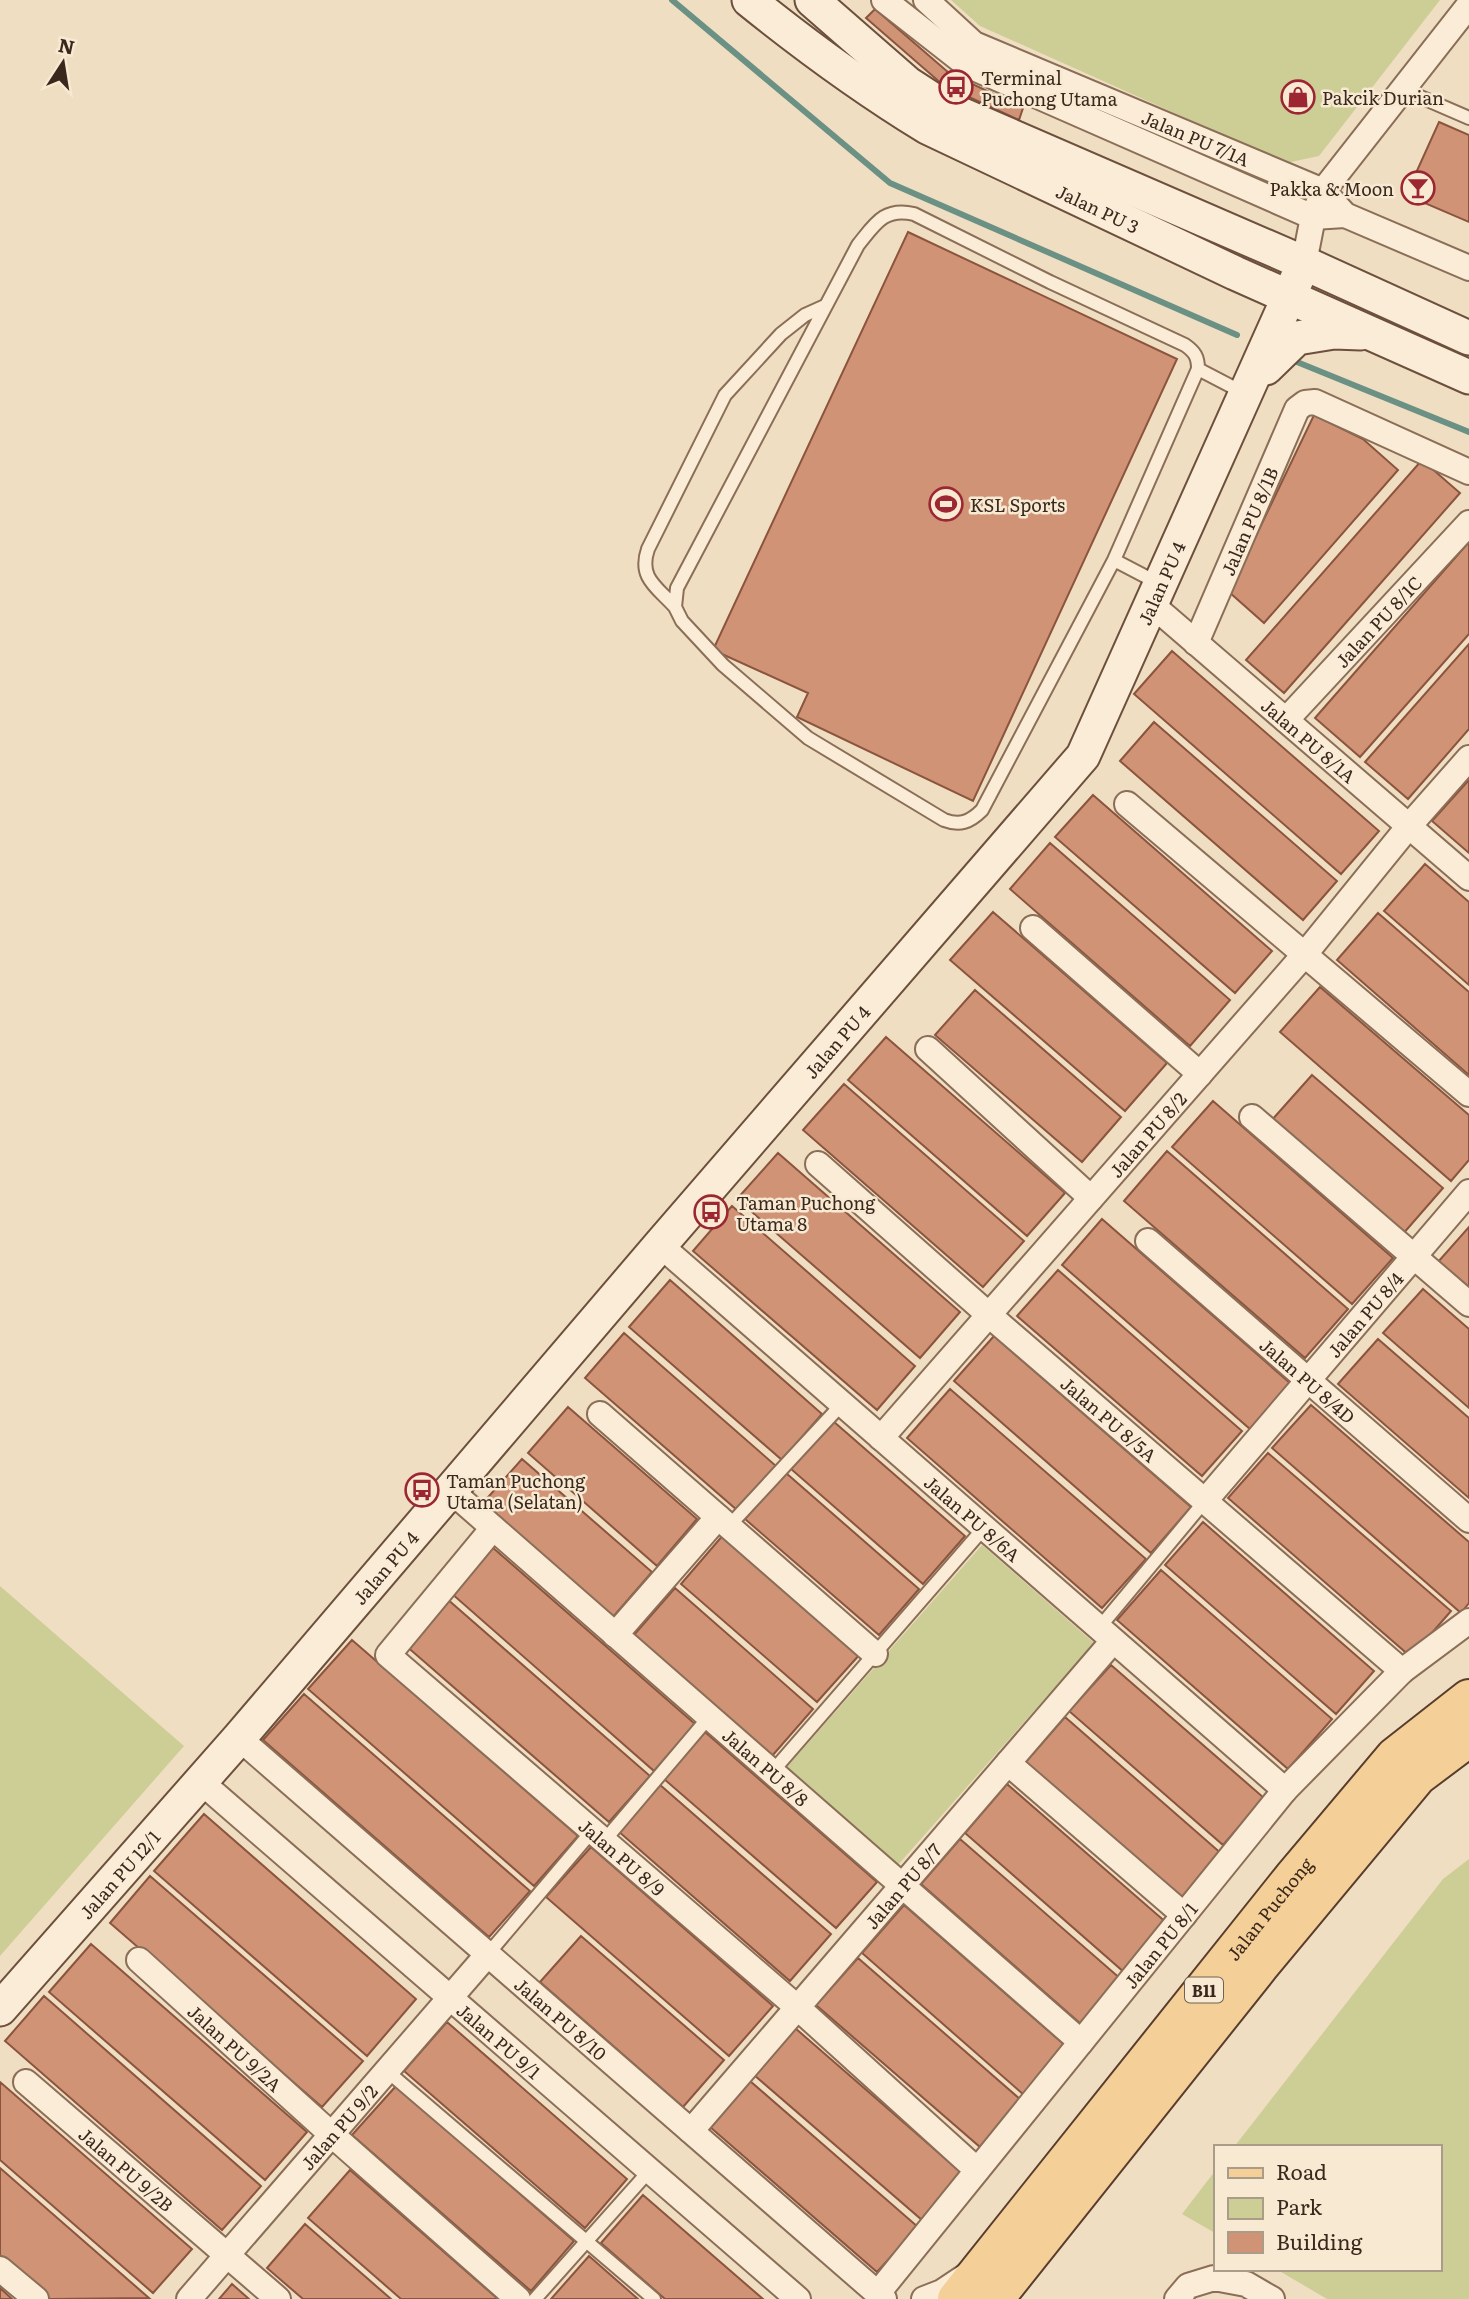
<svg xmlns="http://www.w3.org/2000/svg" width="1469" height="2299" font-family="Literata,serif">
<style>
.green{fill:#cdce96}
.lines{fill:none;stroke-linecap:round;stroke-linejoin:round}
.stream{stroke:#6b9184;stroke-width:6}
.building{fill:#d09376;stroke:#8b543d;stroke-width:2}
.lane-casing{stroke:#8b6e58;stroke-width:16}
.street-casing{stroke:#8b6e58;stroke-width:28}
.secondary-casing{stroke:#6c4f3c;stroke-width:37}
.primary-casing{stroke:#583d2d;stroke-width:42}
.lane{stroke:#faecd6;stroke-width:12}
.street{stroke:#faecd6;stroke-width:24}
.secondary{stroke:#faecd6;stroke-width:33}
.primary{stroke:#f5cf98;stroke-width:38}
.labels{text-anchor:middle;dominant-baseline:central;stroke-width:5;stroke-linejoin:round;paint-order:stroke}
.shield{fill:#f7e9d2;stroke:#736253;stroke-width:2}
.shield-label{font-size:16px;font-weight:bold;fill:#3a281d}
.poi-label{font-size:18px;fill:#3a281d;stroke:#f7e9d2;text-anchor:start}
.street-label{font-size:18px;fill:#3a281d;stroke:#f7e9d2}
</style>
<rect width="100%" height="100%" fill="#f0dec2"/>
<path class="green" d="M951,0H1440L1319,156L1286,163L980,26Z
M982,1545L1094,1643L898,1865L786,1768Z
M0,1586L184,1746L0,1956Z
M1469,1859V2299H1327L1276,2269H1439V2147H1234L1443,1879Z
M1215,2171V2233L1182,2214Z"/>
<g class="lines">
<path class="stream" d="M672,0L890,183L1237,335
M1297,362L1469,432"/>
</g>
<path class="building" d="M875,9L949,73L1023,108L1019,120L943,85L866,18Z
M1439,122L1469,135V222L1406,195Z
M908,232L1177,359L973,801L797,717L808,693L713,650Z
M1314,415L1363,439L1398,470L1264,623L1229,592Z
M1422,460L1460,493L1284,693L1246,660Z
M1469,542V634L1360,757L1315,718Z
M1469,644V729L1408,799L1365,762Z
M1172,651L1379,831L1341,874L1134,694Z
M1154,722L1337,881L1303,920L1120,761Z
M1469,780V853L1432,821Z
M1093,795L1272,951L1235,993L1055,837Z
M1050,843L1230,1000L1190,1046L1010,889Z
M1425,864L1469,902V985L1384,911Z
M993,912L1167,1063L1125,1111L950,960Z
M1378,913L1469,992V1075L1337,960Z
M1320,987L1469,1115V1160L1451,1181L1280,1032Z
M975,990L1121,1117L1082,1162L935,1035Z
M886,1037L1065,1193L1027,1236L848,1080Z
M1312,1075L1443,1188L1402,1235L1271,1121Z
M844,1084L1024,1241L983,1287L803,1130Z
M1213,1101L1393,1258L1352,1304L1172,1147Z
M1167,1151L1348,1309L1305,1358L1124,1201Z
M778,1153L960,1312L920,1358L737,1199Z
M732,1206L915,1366L877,1410L693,1251Z
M1102,1219L1290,1383L1250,1429L1062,1265Z
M1469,1227V1289L1438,1262Z
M1058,1270L1242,1431L1202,1476L1017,1316Z
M670,1280L822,1414L782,1460L629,1327Z
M1423,1289L1469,1329V1408L1383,1333Z
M624,1333L776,1466L737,1510L585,1378Z
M994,1336L1191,1507L1151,1553L954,1381Z
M1378,1339L1469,1418V1498L1338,1384Z
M950,1389L1146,1559L1102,1608L907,1438Z
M1311,1405L1469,1542V1603L1461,1613L1272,1448Z
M568,1407L697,1519L657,1566L528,1453Z
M833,1421L965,1536L923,1584L791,1469Z
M1268,1453L1451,1611L1411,1657L1228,1498Z
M522,1459L652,1572L613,1617L482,1504Z
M786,1473L919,1589L879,1635L745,1519Z
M1203,1522L1374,1671L1336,1714L1165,1565Z
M724,1534L861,1653L817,1702L681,1584Z
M492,1547L695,1724L654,1771L451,1593Z
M1161,1570L1332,1719L1288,1769L1117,1620Z
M675,1588L813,1709L772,1756L633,1636Z
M446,1598L650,1776L609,1822L405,1645Z
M352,1640L578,1836L534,1886L308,1689Z
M1111,1665L1264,1798L1223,1845L1069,1711Z
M304,1694L530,1891L489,1937L263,1740Z
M1065,1717L1223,1855L1182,1901L1024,1764Z
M705,1732L877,1882L836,1928L664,1779Z
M659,1784L831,1934L790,1981L618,1831Z
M1007,1784L1168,1924L1125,1973L965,1833Z
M204,1814L416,1999L367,2056L154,1871Z
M960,1839L1122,1980L1082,2025L921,1884Z
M591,1847L773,2006L729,2056L546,1897Z
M150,1876L363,2061L322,2107L110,1923Z
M904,1905L1067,2047L1024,2095L862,1953Z
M581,1936L724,2060L683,2107L540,1982Z
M91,1944L307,2132L265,2180L49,1992Z
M858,1958L1021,2100L980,2147L816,2005Z
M44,1996L261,2186L222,2230L5,2041Z
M447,2022L627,2179L585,2228L404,2071Z
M795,2028L963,2174L922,2220L754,2075Z
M750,2081L918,2227L877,2272L710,2127Z
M0,2082L192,2249L153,2293L0,2160Z
M396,2086L574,2241L531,2291L352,2135Z
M0,2168L149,2298L50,2299L0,2255Z
M350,2170L498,2299H401L308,2218Z
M643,2195L763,2299H665L601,2243Z
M305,2224L391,2299H303L267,2268Z
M589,2256L638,2299H551Z
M232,2284L249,2299H219Z
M0,2288L12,2299H0Z"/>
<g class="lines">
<defs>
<path id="lane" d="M1402,89L1469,118
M1198,369L1246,394
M1114,560L1198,369C1198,357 1195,352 1185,345L1050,282L914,214C884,207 875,224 858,245L677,588L675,607L682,621L723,665L808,738L944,820C960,826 970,822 982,810L1114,560L1158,583
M675,607C657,587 638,578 648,549L725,395L781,334L805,315L825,306
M729,1526L842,1404
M1099,1628L1204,1502
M772,1772L984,1528
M604,1841L709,1717
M488,1954L593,1830
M387,2071L654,2299
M535,2299L650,2170"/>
<g id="street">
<path d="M884,0L967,65L1313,217L1345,215"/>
<path id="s1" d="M926,0L974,44L1323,191L1345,215L1469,268"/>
<path d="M1304,263L1313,217L1323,191L1469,5"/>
<path id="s2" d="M1150,603L1469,878"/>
<path id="s3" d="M1196,643L1297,409L1305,403L1315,402L1469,472"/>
<path id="s4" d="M1286,720L1469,523"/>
<path d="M1127,804L1469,1094"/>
<path d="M1033,928L1200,1074"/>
<path d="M928,1049L1091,1198"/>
<path d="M1252,1117L1469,1304"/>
<path id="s5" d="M818,1164L989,1315L1402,1671"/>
<path id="s6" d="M1148,1241L1469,1520"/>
<path id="s7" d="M660,1245L1285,1790"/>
<path d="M600,1414L875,1654"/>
<path id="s8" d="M881,1438L1305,954L1409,826L1469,758"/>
<path id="s9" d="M450,1490L1081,2042"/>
<path id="s10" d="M1204,1502L1469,1192"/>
<path id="s11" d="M493,1528L388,1655L797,2007L977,2170"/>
<path d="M615,1635L718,1517"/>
<path id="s12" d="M239,1738L884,2299"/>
<path d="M1008,1763L1184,1915"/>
<path id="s13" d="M200,1781L798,2299"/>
<path id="s14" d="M139,1960L331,2134L518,2299"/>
<path id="s15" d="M26,2082L278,2299"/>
<path id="s16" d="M691,2131L1113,1641"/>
<path d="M0,2269L36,2299"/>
<path id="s17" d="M878,2293L1285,1790L1402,1671L1469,1621"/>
<path id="s18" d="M189,2299L488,1954"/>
<path d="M924,2299L942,2292L966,2276"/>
<path d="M1177,2299L1188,2286L1214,2278L1246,2284L1272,2299"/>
</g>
<g id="secondary">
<path id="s19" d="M749,0C806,46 865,89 927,127L1235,273L1469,377"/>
<path d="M812,0L907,83L944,107L1304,263L1469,338"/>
<path d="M1266,368L1297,338L1334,332L1361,333"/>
<path id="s20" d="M0,2009L239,1738L660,1245L1083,756L1304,263"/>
</g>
<g id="primary">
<path id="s21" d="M957,2299L1293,1878L1395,1757L1469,1699"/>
<path d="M994,2299L1260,1965L1417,1776L1469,1737"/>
</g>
</defs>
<use href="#lane" class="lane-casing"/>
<use href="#street" class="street-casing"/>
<use href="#secondary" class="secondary-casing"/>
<use href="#primary" class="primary-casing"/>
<use href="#lane" class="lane"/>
<use href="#street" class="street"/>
<use href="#secondary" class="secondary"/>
<use href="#primary" class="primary"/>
</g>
<defs>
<symbol id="bus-ring" viewBox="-11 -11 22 22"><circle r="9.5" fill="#f7e9d2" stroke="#9c2632" stroke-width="1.5"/><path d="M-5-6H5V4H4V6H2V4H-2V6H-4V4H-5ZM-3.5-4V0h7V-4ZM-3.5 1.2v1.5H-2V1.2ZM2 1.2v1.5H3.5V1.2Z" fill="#9c2632"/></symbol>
<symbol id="shop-ring" viewBox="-11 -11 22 22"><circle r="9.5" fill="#f7e9d2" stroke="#9c2632" stroke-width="1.5"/><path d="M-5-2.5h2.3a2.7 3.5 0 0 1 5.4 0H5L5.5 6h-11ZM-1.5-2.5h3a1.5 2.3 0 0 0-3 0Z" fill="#9c2632"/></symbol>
<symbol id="bar-ring" viewBox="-11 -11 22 22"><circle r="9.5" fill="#f7e9d2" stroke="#9c2632" stroke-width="1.5"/><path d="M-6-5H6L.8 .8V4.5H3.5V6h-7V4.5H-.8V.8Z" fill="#9c2632"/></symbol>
<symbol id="stadium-ring" viewBox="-11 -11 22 22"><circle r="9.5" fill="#f7e9d2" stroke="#9c2632" stroke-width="1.5"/><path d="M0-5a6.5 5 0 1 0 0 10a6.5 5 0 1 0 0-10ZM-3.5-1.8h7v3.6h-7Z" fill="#9c2632"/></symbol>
</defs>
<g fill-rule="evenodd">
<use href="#bus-ring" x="937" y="68" width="38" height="38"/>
<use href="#shop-ring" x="1279" y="78" width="38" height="38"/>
<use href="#bar-ring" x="1399" y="169" width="38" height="38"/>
<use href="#stadium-ring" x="927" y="485" width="38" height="38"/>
<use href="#bus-ring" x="692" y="1193" width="38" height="38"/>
<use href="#bus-ring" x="403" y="1471" width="38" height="38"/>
</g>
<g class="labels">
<rect class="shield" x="1185" y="1977.5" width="38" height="25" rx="5"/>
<g class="shield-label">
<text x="1204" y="1990">B11</text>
</g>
<g class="poi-label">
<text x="981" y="77">Terminal<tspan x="981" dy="21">Puchong Utama</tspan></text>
<text x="1322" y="97">Pakcik Durian</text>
<text x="1394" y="188" text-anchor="end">Pakka &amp; Moon</text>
<text x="970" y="504">KSL Sports</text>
<text x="736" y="1202">Taman Puchong<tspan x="736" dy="21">Utama 8</tspan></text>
<text x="446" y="1480">Taman Puchong<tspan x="446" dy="21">Utama (Selatan)</tspan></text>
</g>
<g class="street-label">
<text stroke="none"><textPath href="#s1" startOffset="306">Jalan PU 7/1A</textPath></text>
<text stroke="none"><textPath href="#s19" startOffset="408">Jalan PU 3</textPath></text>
<text stroke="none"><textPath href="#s3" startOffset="133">Jalan PU 8/1B</textPath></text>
<text stroke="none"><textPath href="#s20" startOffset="1846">Jalan PU 4</textPath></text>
<text stroke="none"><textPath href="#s4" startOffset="135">Jalan PU 8/1C</textPath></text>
<text stroke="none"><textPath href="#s2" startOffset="210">Jalan PU 8/1A</textPath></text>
<text stroke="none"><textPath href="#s20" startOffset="1279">Jalan PU 4</textPath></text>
<text stroke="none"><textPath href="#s8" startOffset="404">Jalan PU 8/2</textPath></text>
<text stroke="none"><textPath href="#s10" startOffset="247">Jalan PU 8/4</textPath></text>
<text stroke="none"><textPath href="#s6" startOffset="212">Jalan PU 8/4D</textPath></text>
<text stroke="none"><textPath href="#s5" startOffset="387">Jalan PU 8/5A</textPath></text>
<text stroke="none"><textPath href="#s7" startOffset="415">Jalan PU 8/6A</textPath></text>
<text stroke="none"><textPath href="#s20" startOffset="586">Jalan PU 4</textPath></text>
<text stroke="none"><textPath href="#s9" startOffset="420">Jalan PU 8/8</textPath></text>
<text stroke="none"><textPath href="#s11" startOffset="474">Jalan PU 8/9</textPath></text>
<text stroke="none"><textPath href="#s20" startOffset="180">Jalan PU 12/1</textPath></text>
<text stroke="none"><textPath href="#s16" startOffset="324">Jalan PU 8/7</textPath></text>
<text stroke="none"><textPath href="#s21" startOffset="500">Jalan Puchong</textPath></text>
<text stroke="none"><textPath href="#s17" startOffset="448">Jalan PU 8/1</textPath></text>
<text stroke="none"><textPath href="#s12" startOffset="427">Jalan PU 8/10</textPath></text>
<text stroke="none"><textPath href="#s13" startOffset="396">Jalan PU 9/1</textPath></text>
<text stroke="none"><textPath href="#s14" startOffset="130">Jalan PU 9/2A</textPath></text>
<text stroke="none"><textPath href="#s18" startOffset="228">Jalan PU 9/2</textPath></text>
<text stroke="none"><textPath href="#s15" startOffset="133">Jalan PU 9/2B</textPath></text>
</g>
</g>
<rect x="1214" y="2145" width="228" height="126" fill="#f7e9d2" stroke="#ab9c8a" stroke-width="2"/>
<rect x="1228" y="2168" width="35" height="10" fill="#f5cf98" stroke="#ab9c8a" stroke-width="2"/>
<text x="1276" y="2180" font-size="21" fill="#3a281d">Road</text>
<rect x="1228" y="2198" width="35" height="21" fill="#cdce96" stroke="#ab9c8a" stroke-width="2"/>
<text x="1276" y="2215" font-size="21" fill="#3a281d">Park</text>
<rect x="1228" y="2232" width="35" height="21" fill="#d09376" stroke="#ab9c8a" stroke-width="2"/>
<text x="1276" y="2250" font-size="21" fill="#3a281d">Building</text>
<g transform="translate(63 63) rotate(12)" stroke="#f7e9d2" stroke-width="5" paint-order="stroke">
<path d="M0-5L12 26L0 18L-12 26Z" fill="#3a281d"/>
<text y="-10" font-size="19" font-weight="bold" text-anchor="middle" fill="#3a281d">N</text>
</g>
</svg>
